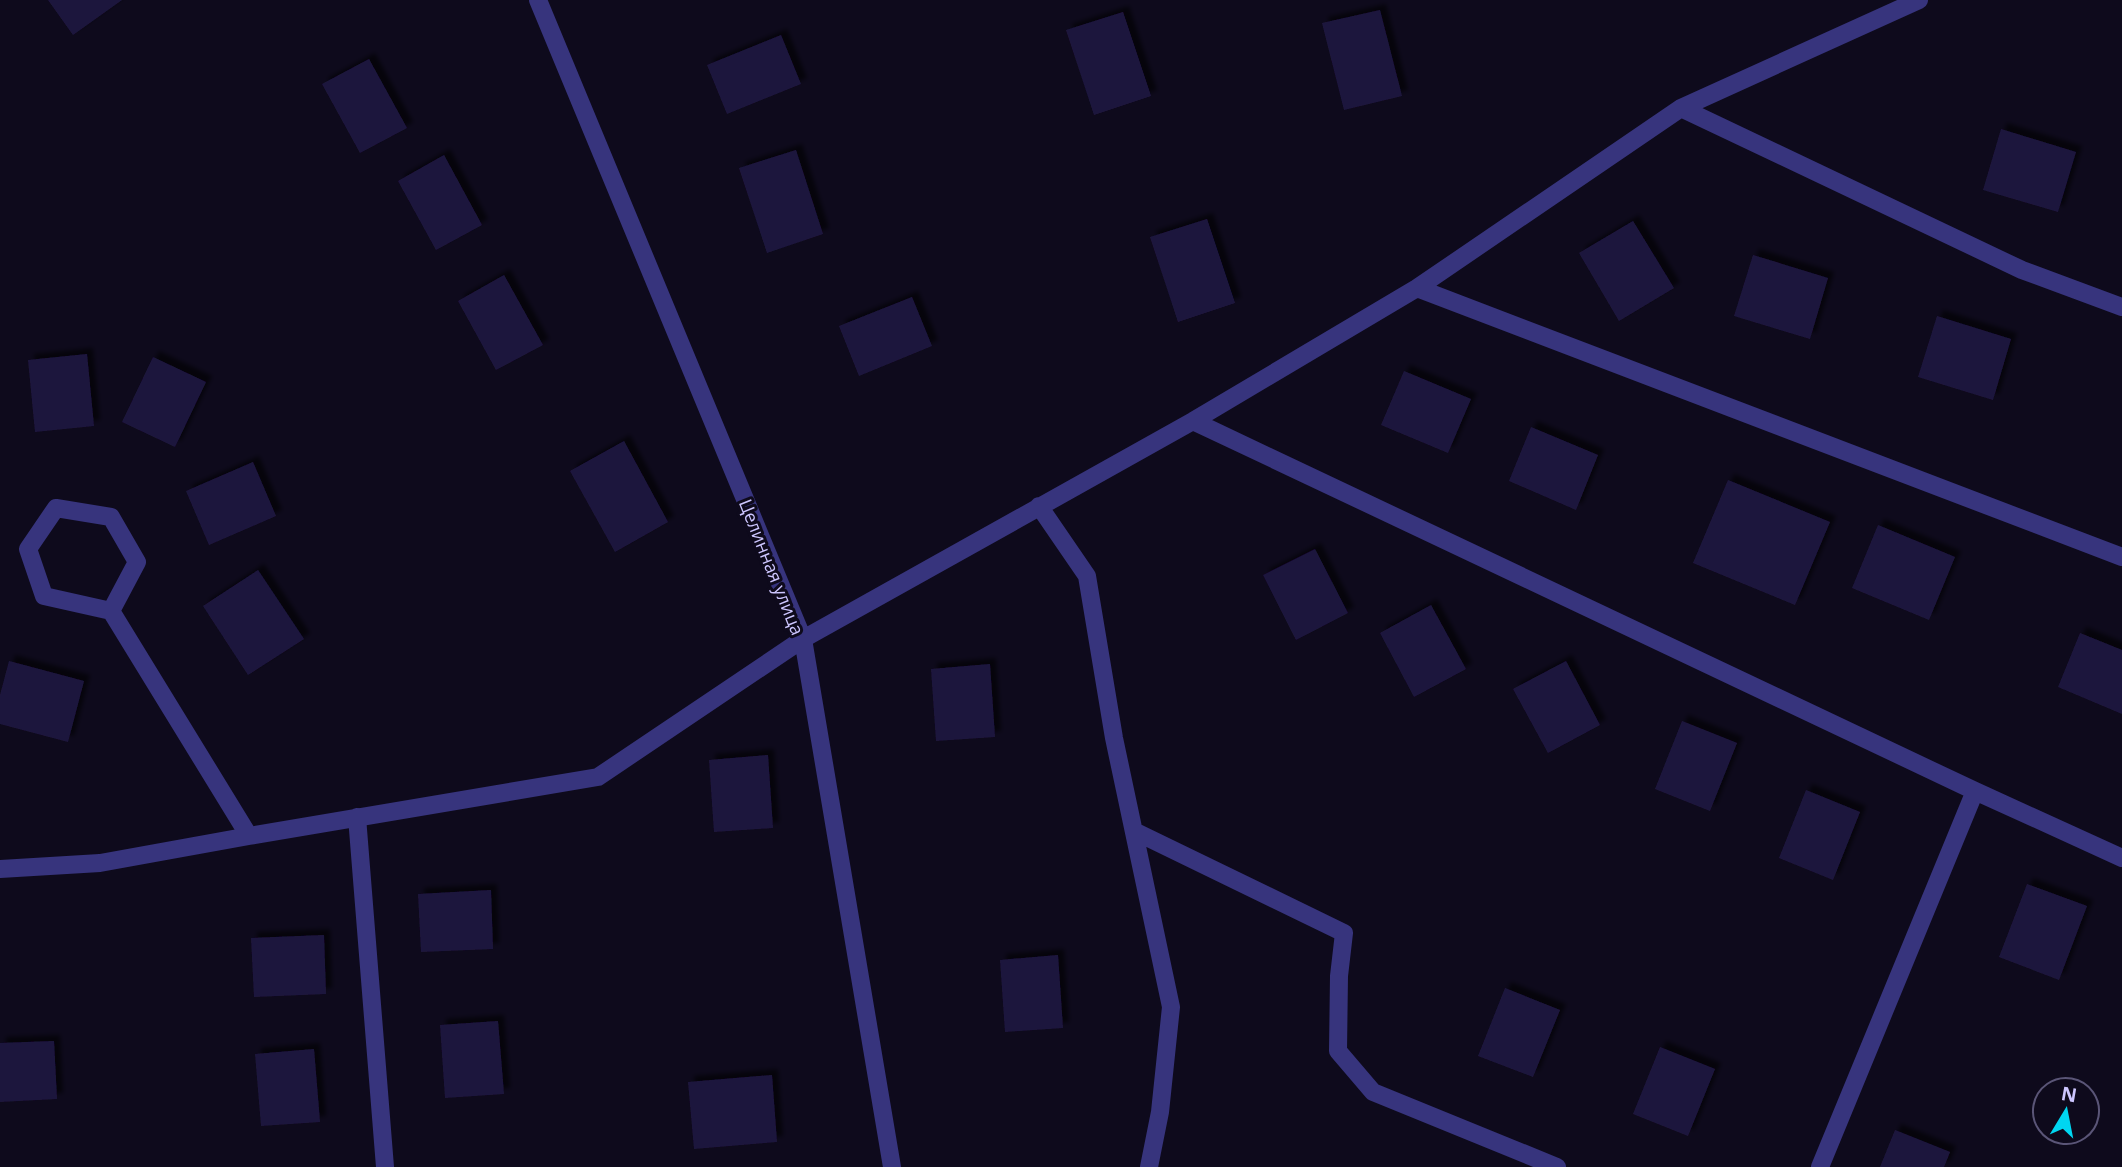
<svg xmlns="http://www.w3.org/2000/svg" width="2122" height="1167" font-family="'Open Sans',sans-serif">
<style>
.building{fill:#1e163d;filter:url(#shadow)}
.lines{fill:none;stroke-linecap:round;stroke-linejoin:round}
.minor{stroke:#37347d;stroke-width:18}
.labels{text-anchor:middle;dominant-baseline:central;stroke-width:6;stroke-linejoin:round;paint-order:stroke}
.street-label{font-size:18px;fill:#cdc6ff;stroke:#0e0a1c}
</style>
<defs>
<filter id="shadow"><feDropShadow dx="6" dy="-6" stdDeviation="2" flood-color="#0009"/></filter>
</defs>
<rect width="100%" height="100%" fill="#0e0a1c"/>
<path class="building" d="M48,0H122L73,35Z
M1380,10L1402,96L1344,110L1322,23Z
M1123,12L1151,96L1094,115L1066,30Z
M781,35L801,84L727,114L707,65Z
M369,59L407,128L360,153L322,84Z
M2001,129L2076,152L2058,212L1983,190Z
M796,150L823,234L767,253L739,168Z
M444,155L482,225L436,250L398,181Z
M1207,219L1235,303L1178,322L1150,237Z
M1633,221L1674,288L1619,321L1579,253Z
M1753,255L1828,278L1810,339L1734,316Z
M504,275L543,345L496,370L458,301Z
M912,297L932,346L859,376L839,326Z
M1937,316L2011,339L1993,400L1918,377Z
M87,354L94,426L35,432L28,360Z
M153,357L206,382L175,447L122,422Z
M1404,371L1471,399L1448,453L1381,425Z
M1531,427L1598,455L1576,510L1509,481Z
M624,441L668,522L615,552L570,471Z
M253,462L276,516L209,545L186,491Z
M1728,480L1830,522L1795,605L1693,563Z
M1878,525L1955,557L1929,620L1852,588Z
M1315,549L1348,613L1296,640L1263,575Z
M258,570L304,639L248,675L203,606Z
M1431,605L1466,669L1414,697L1380,633Z
M2080,633L2122,650V714L2058,687Z
M9,661L84,681L68,742L0,724V695Z
M1566,661L1600,725L1548,753L1513,689Z
M990,664L995,737L936,741L931,669Z
M1682,721L1737,743L1710,811L1655,789Z
M768,755L773,828L714,832L709,760Z
M1806,790L1860,812L1833,880L1779,858Z
M2027,884L2087,906L2059,980L1999,957Z
M491,890L493,949L421,952L418,894Z
M324,935L326,994L254,997L251,938Z
M1058,955L1063,1028L1005,1032L1000,960Z
M1505,988L1560,1010L1533,1077L1478,1056Z
M498,1021L504,1094L445,1098L440,1025Z
M54,1041L57,1099L0,1102V1043Z
M1660,1047L1715,1069L1688,1136L1633,1114Z
M314,1049L320,1122L261,1126L255,1054Z
M772,1075L777,1142L694,1149L688,1082Z
M1895,1130L1950,1152L1944,1167H1880Z"/>
<g class="lines">
<path class="minor" d="M538,0L803,639L892,1167
M1681,108L2022,270L2122,307
M1417,288L2122,557
M1193,421L1975,791L2122,858
M1039,506L1087,576L1114,738L1171,1007L1160,1112L1149,1167
M357,817L385,1167
M1134,831L1344,933L1339,976L1338,1051L1373,1092L1557,1167
M249,836L598,777L803,639L1193,421L1417,288L1681,108L1919,0
M0,869L100,863L249,836L111,611L44,596L28,549L56,508L111,517L137,562L111,611
M1820,1167L1975,791"/>
</g>
<g class="labels">
<g class="street-label">
<text transform="translate(772 567) rotate(68)">Целинная улица</text>
</g>
</g>
<g transform="translate(2066 1111) rotate(10)"><circle r="33" fill="#0e0a1c" stroke="#5a5577" stroke-width="2"/>
<path d="M0-5L12 26L0 18L-12 26Z" fill="#00d6f1"/>
<text y="-10" font-size="19" font-weight="bold" text-anchor="middle" fill="#cdc6ff">N</text>
</g>
</svg>
